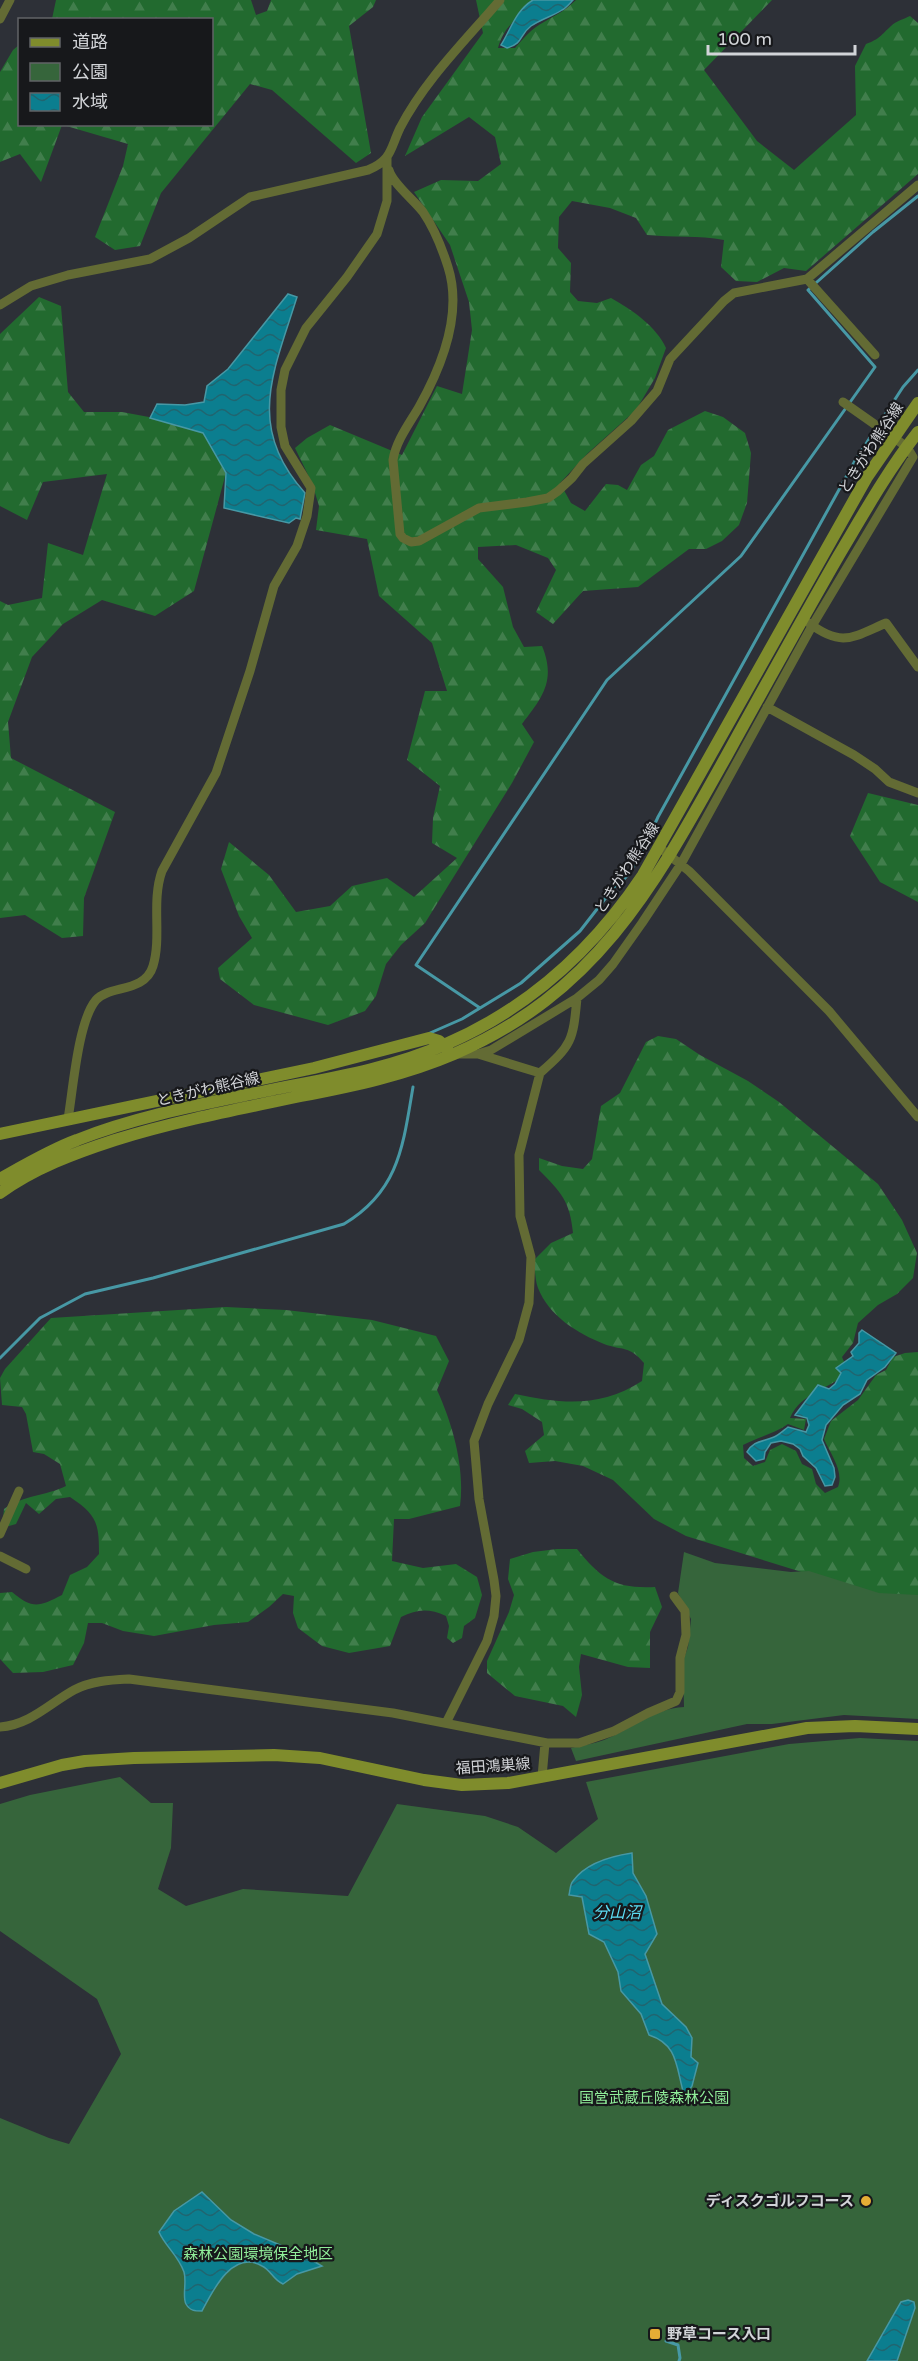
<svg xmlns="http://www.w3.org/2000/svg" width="918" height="2361" font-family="'Varela Round','Noto Sans JP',sans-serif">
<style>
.forest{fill:url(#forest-firs)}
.green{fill:#36653b}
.water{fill:url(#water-waves);stroke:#4798a5;stroke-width:1.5}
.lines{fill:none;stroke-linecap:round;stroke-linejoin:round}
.stream{stroke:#4798a5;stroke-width:3}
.street{stroke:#636b34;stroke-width:9}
.secondary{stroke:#7f8c2c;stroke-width:12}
.poi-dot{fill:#e5ad35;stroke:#17181b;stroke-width:2}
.labels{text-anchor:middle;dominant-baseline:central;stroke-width:4.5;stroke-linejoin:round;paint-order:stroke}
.street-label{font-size:15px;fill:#d2d4d8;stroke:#17181b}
.park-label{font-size:15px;fill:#90ed99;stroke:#17181b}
.poi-label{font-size:15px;font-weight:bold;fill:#d2d4d8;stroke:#17181b;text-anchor:end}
.water-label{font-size:16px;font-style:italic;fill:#5cdef5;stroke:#17181b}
</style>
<defs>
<pattern id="forest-firs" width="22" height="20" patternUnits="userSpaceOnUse" patternTransform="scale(1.5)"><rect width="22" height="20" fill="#226a2f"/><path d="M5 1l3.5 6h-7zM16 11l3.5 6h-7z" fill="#417e4c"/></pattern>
<pattern id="water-waves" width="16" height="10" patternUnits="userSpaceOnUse" patternTransform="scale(1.5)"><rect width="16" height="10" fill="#0b7e8f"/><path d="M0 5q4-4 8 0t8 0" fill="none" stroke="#206570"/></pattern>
</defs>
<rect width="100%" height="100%" fill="#2d3037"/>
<path class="forest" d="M56,0H251L256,15L267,11L271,0H376L373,7L349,26L371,153L356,163L272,90L250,84L161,193L140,246L115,250L95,237L123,166L128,144L63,125L212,124V20L52,19Z
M476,0H553C528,12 506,18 498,48H515C524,38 532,28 544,22C559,13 562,13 576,0H772L704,70L757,141L794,170L856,115L855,66L866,44C880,39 881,35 891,26C896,21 904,19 910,16L918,23V174L806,271L784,268L757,282L736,281L721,267L724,240C699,235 674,238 647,235L636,218L610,208L572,201L559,217L558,248L571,263L570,292L578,301L597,303L611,298C631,309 657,327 666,348L655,378L636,410L588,453L560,483L571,503L585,511L606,484L618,485L627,490L641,465L654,456L668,430L705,411L723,417L745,433L751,453L747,503L739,525L722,541L706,549H689L638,587L583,591L553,624L536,612L556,570L548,558L516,545L478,547V559L503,587L513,627L524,647L542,646C556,680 543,697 522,724L534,742L512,783L425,923L401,945L386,964L376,996L365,1011L328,1025L254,1005L220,979L218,968L252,938L239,916L221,869L229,842L269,875L296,912L330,906L352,886L387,878L414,897L457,858L432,843L433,818L440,786L407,760L425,691H447L432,643L379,596L367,539L316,530L319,506L312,483L295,448L307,438L330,425L402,455L437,386L462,394L472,330L469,302L450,245L414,192L441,180L478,181L501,164L495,137L469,117L405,156L422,117L483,33Z
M19,45L20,124L62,125L41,182L20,154L0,162V72L13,50Z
M39,297L61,306L68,392L84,412H122L165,420L203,433L226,473L194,591L155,616L102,600L63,624L32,657L8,722L11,758L115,812L84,898L83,936L62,938L25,915L0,918V601L8,605L42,598L48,543L83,555L107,474L43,482L27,520L0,506V334Z
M868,793L918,805V902L880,882L850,836Z
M658,1036L676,1039L700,1055L748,1081L779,1102L878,1184L902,1220L917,1253L913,1278L897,1294L878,1305L858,1323L853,1343L842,1357L848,1371C829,1391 802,1391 790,1418L806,1419L804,1430L788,1424C774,1434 758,1437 743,1445L744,1458L753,1466L765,1462L770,1450L782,1444L796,1451L802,1464L812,1469L816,1484L825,1493L838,1487C844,1471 831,1455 824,1439L831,1421L858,1400L876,1375L886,1370L893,1357L905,1353L918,1352V1602L879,1596L686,1536L654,1519L613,1480L583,1466L555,1461L529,1463L525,1451L544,1435L542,1422L522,1409L508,1405L515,1394C562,1404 600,1408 642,1381L644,1363C629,1345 623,1351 604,1344C577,1333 549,1316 538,1288C535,1280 535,1269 534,1260L551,1243L573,1233C570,1201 561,1192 539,1170V1158L562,1166L583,1169L592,1159L601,1106L620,1093L646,1042Z
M226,1307L286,1310L372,1320L436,1336L449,1361L437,1390C453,1425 465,1468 460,1506L409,1519H394L392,1561L423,1568L456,1564L477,1577L482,1595L475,1618L464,1626L462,1638L453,1643L447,1638L449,1626L446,1616C429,1608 417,1609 401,1617L390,1646L349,1653L322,1646L298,1628L293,1613L294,1596L283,1594L269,1607L248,1622L214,1625L154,1636L123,1631L102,1623H88L84,1643L73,1665L43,1672L13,1673L0,1659V1593L12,1592C32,1609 39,1607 62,1595L70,1575L87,1567L99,1554C99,1523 97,1515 70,1497L56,1499L39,1514L26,1503L16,1524L2,1528L4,1509C23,1495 46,1496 66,1486L60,1464L44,1454L33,1452L26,1414L22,1407L2,1405L0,1378L5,1369L51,1318Z
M557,1549H577C601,1579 616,1589 655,1587L662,1607L650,1632V1668L628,1667L581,1654L579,1667L582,1695L576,1717L563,1706L515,1696L487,1673V1661L509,1612L514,1595L508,1579L510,1559L533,1552Z"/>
<path class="green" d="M684,1552L715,1563L791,1572L809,1571L879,1593L918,1595V1719L844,1715L772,1724H747L576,1761L571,1748C582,1745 594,1744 604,1740C632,1729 652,1709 684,1707L683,1661L688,1647L691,1619L678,1593Z
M860,1738L918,1741V2361H0V2118L49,2138L69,2144L121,2054L97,1999L0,1931V1804L30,1795L120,1777L151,1803H173L171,1848L158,1889L186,1906L243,1889L348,1896L397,1804L485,1816L518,1827L556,1853L598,1819L586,1782L789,1744Z"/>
<path class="water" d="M533,0H573C570,3 566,8 562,10C553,16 541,19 531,26C519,35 524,43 507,48L501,45C511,29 516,10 533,0Z
M288,294L297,297C274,371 245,427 305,493L300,519L296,518L289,523L224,508L226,473L203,433L150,418L157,404L185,405L204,402L207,386L228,369Z
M862,1330L896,1353L885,1367L867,1380L860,1394L843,1405L826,1425L822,1440L834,1468L835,1477L832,1485L825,1486L816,1468L803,1456L800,1449L793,1444L781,1441L771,1443L765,1452L764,1459L756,1461L747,1452C754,1440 763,1442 774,1437C779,1435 784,1430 788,1427L806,1432L809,1425L807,1418L795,1415L818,1385L829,1389L835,1384L841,1373L836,1368L853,1356L851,1352L859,1343V1333Z
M632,1853L633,1873L646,1896L657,1934L645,1954L662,2004L686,2027L692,2038L691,2057L698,2063L692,2086L686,2095L683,2091C676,2065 677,2044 649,2035L641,2014L621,1991L618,1972L604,1942L589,1934L582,1897L569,1895C570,1891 570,1884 573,1881C586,1863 612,1856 632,1853Z
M202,2192L231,2220L254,2234L299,2253L322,2266L297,2274L283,2284C273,2280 271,2270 262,2266C233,2249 213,2290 202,2311C195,2311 190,2311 186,2304C182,2297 187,2282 184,2272C178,2255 165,2246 159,2232L174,2211Z
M908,2300L914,2302L915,2308L897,2361H867L901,2302Z"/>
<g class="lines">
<path class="stream" d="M480,1008L416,965L607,680L741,556L875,367L808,290L873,232L918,196
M430,1033L462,1019L521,983L580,931L615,886C634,877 649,836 658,817L856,459L903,387L918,370
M0,1358L40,1318L85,1294L153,1278L344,1224C399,1191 403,1146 413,1087
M666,2341L678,2345L680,2358L679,2361"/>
<path class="street" d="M0,19L10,0
M389,170C392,183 414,200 423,212C434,228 442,248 448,267C463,314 442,366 419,407C409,424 396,441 393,460L400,534L403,538L411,542L419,541L479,508L527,502L548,498L558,491L572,478L583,464L631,421L657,391L670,359L724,301L734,293L807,279L918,185
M807,279L875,355
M0,305L31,286L68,275L150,259L189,238L250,197L368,170C392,160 390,149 400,128C425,80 465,41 500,0
M809,623C842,648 853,637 886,623L918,667
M767,707L854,755L875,769L889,782L918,793
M660,848L689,871L829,1011L918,1117
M457,1054H478L491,1050L577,998L599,980L613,964L642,923L681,864L812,626L913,457L907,447L843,402
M540,1073C572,1045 573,1041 577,998
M68,1119C73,1090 78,1021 96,1000C109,985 145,993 153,966C162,936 151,902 162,871L216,773L250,671L274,586L297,546L307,516L311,488L285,446L281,427V390L285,370L306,328L347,277L377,234L387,201V158
M0,1534L19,1491
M0,1556L26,1569
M446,1723L487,1641L494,1616L496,1596L494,1580L479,1499L474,1441L488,1404L519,1340L529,1303L531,1257L520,1216L519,1155L540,1073L478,1054
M0,1727C30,1725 50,1703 74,1690C91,1681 111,1680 129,1679L393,1713L547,1743H579L614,1731L648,1713L676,1701L680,1692V1658L686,1635L685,1611L674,1596
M542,1777L545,1743"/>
<path class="secondary" d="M0,1134L314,1068L429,1038L439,1041L447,1048
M0,1179C25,1165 50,1150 77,1140C140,1115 209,1103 275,1089C332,1078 393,1068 446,1044C529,1008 593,950 643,875L867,477L918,403
M0,1193C34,1168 75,1153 115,1140C176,1121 239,1109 301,1096C353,1086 405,1075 454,1054C598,992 655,884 727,755C764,688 801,621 839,555C864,513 888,470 918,432
M0,1783L62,1765L85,1761L134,1758L274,1755L320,1758L424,1780L462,1785L508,1783L807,1728L855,1726L918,1729"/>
</g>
<g class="poi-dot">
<circle cx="866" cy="2201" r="6"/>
<rect x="649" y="2328" width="12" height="12" rx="3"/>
</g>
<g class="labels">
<g class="street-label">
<text transform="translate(871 448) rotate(-57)">ときがわ熊谷線</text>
<text transform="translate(627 868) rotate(-57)">ときがわ熊谷線</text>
<text transform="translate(208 1089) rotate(-13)">ときがわ熊谷線</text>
<text transform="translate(493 1766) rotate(-4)">福田鴻巣線</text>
</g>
<g class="park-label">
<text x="654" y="2098">国営武蔵丘陵森林公園</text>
<text x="258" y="2254">森林公園環境保全地区</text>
</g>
<g class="poi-label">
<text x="854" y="2201">ディスクゴルフコース</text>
<text x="667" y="2334" text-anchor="start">野草コース入口</text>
</g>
<g class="water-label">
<text x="617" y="1913">分山沼</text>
</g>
</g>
<rect x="18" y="18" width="195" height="108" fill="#17181b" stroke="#626367" stroke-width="1.5"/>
<rect x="30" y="38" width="30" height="9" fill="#7f8c2c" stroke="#626367" stroke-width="1.5"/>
<text x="72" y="48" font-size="18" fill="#d2d4d8">道路</text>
<rect x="30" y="63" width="30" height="18" fill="#36653b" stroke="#626367" stroke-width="1.5"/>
<text x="72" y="78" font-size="18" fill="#d2d4d8">公園</text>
<rect x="30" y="93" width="30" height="18" fill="url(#water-waves)" stroke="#626367" stroke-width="1.5"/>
<text x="72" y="108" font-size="18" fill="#d2d4d8">水域</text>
<path d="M708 45v9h147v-9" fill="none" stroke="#d2d4d8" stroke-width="3"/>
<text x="717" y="45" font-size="18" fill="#d2d4d8" stroke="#17181b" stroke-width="4.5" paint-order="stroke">100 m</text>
</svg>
